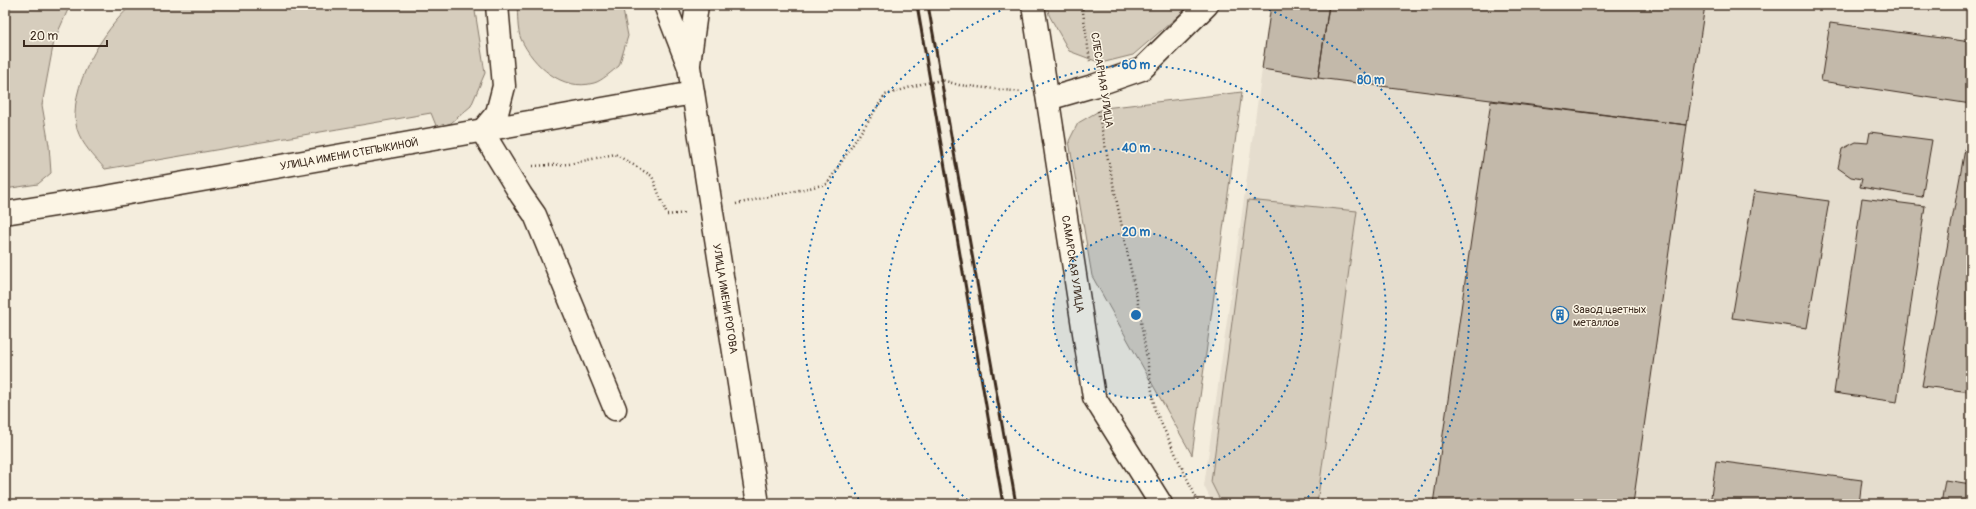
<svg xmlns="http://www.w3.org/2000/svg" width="1976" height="509" font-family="Pangolin,sans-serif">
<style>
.built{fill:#e5ddce}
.green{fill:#d6cdbd;stroke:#887c6e}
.building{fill:#c3b9aa;stroke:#3b2a1e}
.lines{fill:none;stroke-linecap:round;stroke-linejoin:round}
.minor-casing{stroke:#3b2a1e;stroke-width:25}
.major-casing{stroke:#3b2a1e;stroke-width:25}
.path{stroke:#3b2a1e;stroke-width:2.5;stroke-dasharray:1 3;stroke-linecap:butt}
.minor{stroke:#fcf5e5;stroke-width:22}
.major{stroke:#fcf5e5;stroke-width:22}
.rail{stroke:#3b2a1e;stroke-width:3}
.ring{fill:none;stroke:#1f6fb2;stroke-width:2;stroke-dasharray:2 4}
.labels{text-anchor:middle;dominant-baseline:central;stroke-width:3;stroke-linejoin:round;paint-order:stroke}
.street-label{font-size:11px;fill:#3b2a1e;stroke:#fcf5e5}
.poi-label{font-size:11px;fill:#3b2a1e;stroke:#fcf5e5;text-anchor:start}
.centre{fill:#1f6fb2;stroke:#fcf5e5;stroke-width:2}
.ring-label{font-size:12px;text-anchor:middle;font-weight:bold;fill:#1f6fb2;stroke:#fcf5e5;stroke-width:3;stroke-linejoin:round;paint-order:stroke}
</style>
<rect width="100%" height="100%" fill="#f4eddd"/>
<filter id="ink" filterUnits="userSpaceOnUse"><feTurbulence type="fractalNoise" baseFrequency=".025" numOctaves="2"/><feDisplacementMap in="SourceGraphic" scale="8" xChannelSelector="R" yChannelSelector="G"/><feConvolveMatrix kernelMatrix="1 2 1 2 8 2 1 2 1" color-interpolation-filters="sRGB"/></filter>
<g filter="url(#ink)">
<path class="built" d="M1271,5H1971V504H1213L1204,486Z"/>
<path class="green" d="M22,5H70L54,41L42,105L49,145L51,173L38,184L5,189V8Z
M132,5H474L485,73L471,106L451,123L437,128L431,113L105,169C94,156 82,145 77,129C66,90 104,28 132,5Z
M517,5H622L628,36L619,66C612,71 602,81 594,83C562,92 533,65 521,39C517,30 518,15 517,5Z
M1047,5H1191L1133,55L1101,63L1069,51L1049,15Z
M1242,92L1192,455L1092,276L1069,141L1078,123L1104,108Z
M1248,200L1357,211L1317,504H1222L1211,482Z"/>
<path class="building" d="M1271,5H1329L1318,78L1262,69Z
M1329,5H1705L1687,125L1318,78Z
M1830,23L1971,42V104L1821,81Z
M1491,101L1687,125L1633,504H1433Z
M1969,127H1971V392L1922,386Z
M1870,132L1932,140L1922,197L1860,187L1862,179L1851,177L1838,168L1842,149L1856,142L1868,143Z
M1754,191L1829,201L1807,328L1732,318Z
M1862,198L1925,206L1897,402L1834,393Z
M1716,461L1862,480L1859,504H1710Z
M1945,480L1971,484V504H1941Z"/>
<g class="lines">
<defs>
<g id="minor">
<path d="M497,5L504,86L497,113L482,131L521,195L535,215L615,409"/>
<path id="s1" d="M1033,5L1094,397L1161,504"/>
<path d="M1048,99L1093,86L1142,69L1207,5"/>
</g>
<g id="major">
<path id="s2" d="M665,5L689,67L758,504"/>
<path d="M689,64L697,5"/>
<path id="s3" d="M5,213L100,198L693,93"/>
</g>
</defs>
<use href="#minor" class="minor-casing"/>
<use href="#major" class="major-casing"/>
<path class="path" d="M1082,5L1090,61
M1098,111L1139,309L1155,410L1199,504
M533,166L569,164L615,154L652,176L667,215L686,213
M736,204L827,184L885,95L921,84L942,80L959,85L1022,92"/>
<use href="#minor" class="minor"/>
<use href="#major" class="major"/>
<path class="rail" d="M917,5L1003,504
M928,5L1016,504"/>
</g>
</g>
<circle cx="1136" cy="315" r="83" fill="#1f6fb2" fill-opacity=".12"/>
<g class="ring">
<circle cx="1136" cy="315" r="83"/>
<circle cx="1136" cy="315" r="167"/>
<path d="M972 504A250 250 0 1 1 1300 504"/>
<path d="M862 504A333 333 0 0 1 1014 5M1258 5A333 333 0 0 1 1410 504"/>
</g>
<defs>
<symbol id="building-ring" viewBox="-11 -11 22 22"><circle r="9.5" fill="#fcf5e5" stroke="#1f6fb2" stroke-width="1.5"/><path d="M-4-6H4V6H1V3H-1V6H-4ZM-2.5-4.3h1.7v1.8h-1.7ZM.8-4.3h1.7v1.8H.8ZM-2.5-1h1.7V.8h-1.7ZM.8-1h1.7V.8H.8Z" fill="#1f6fb2"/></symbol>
</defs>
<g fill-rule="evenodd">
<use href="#building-ring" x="1550" y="305" width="20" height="20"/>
</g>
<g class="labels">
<g class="street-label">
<text transform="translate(1102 80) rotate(81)">СЛЕСАРНАЯ УЛИЦА</text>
<text stroke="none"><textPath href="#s3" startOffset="349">УЛИЦА ИМЕНИ СТЕПЫКИНОЙ</textPath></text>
<text stroke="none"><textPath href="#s1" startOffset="262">САМАРСКАЯ УЛИЦА</textPath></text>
<text stroke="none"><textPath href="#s2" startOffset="301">УЛИЦА ИМЕНИ РОГОВА</textPath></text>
</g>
<g class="poi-label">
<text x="1573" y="309">Завод цветных<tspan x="1573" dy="13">металлов</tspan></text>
</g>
</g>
<circle cx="1136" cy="315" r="6" class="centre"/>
<g class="ring-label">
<text x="1136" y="69">60 m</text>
<text x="1371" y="84">80 m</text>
<text x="1136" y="152">40 m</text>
<text x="1136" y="236">20 m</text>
</g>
<rect width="1976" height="509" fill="none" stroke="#fcf5e5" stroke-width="20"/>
<rect x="10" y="10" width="1956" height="489" fill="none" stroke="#3b2a1e" stroke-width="1.5" filter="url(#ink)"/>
<path d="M24 40v6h83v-6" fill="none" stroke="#3b2a1e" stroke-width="2"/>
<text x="30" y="40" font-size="12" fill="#3b2a1e" stroke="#fcf5e5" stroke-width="3" paint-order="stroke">20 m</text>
</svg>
